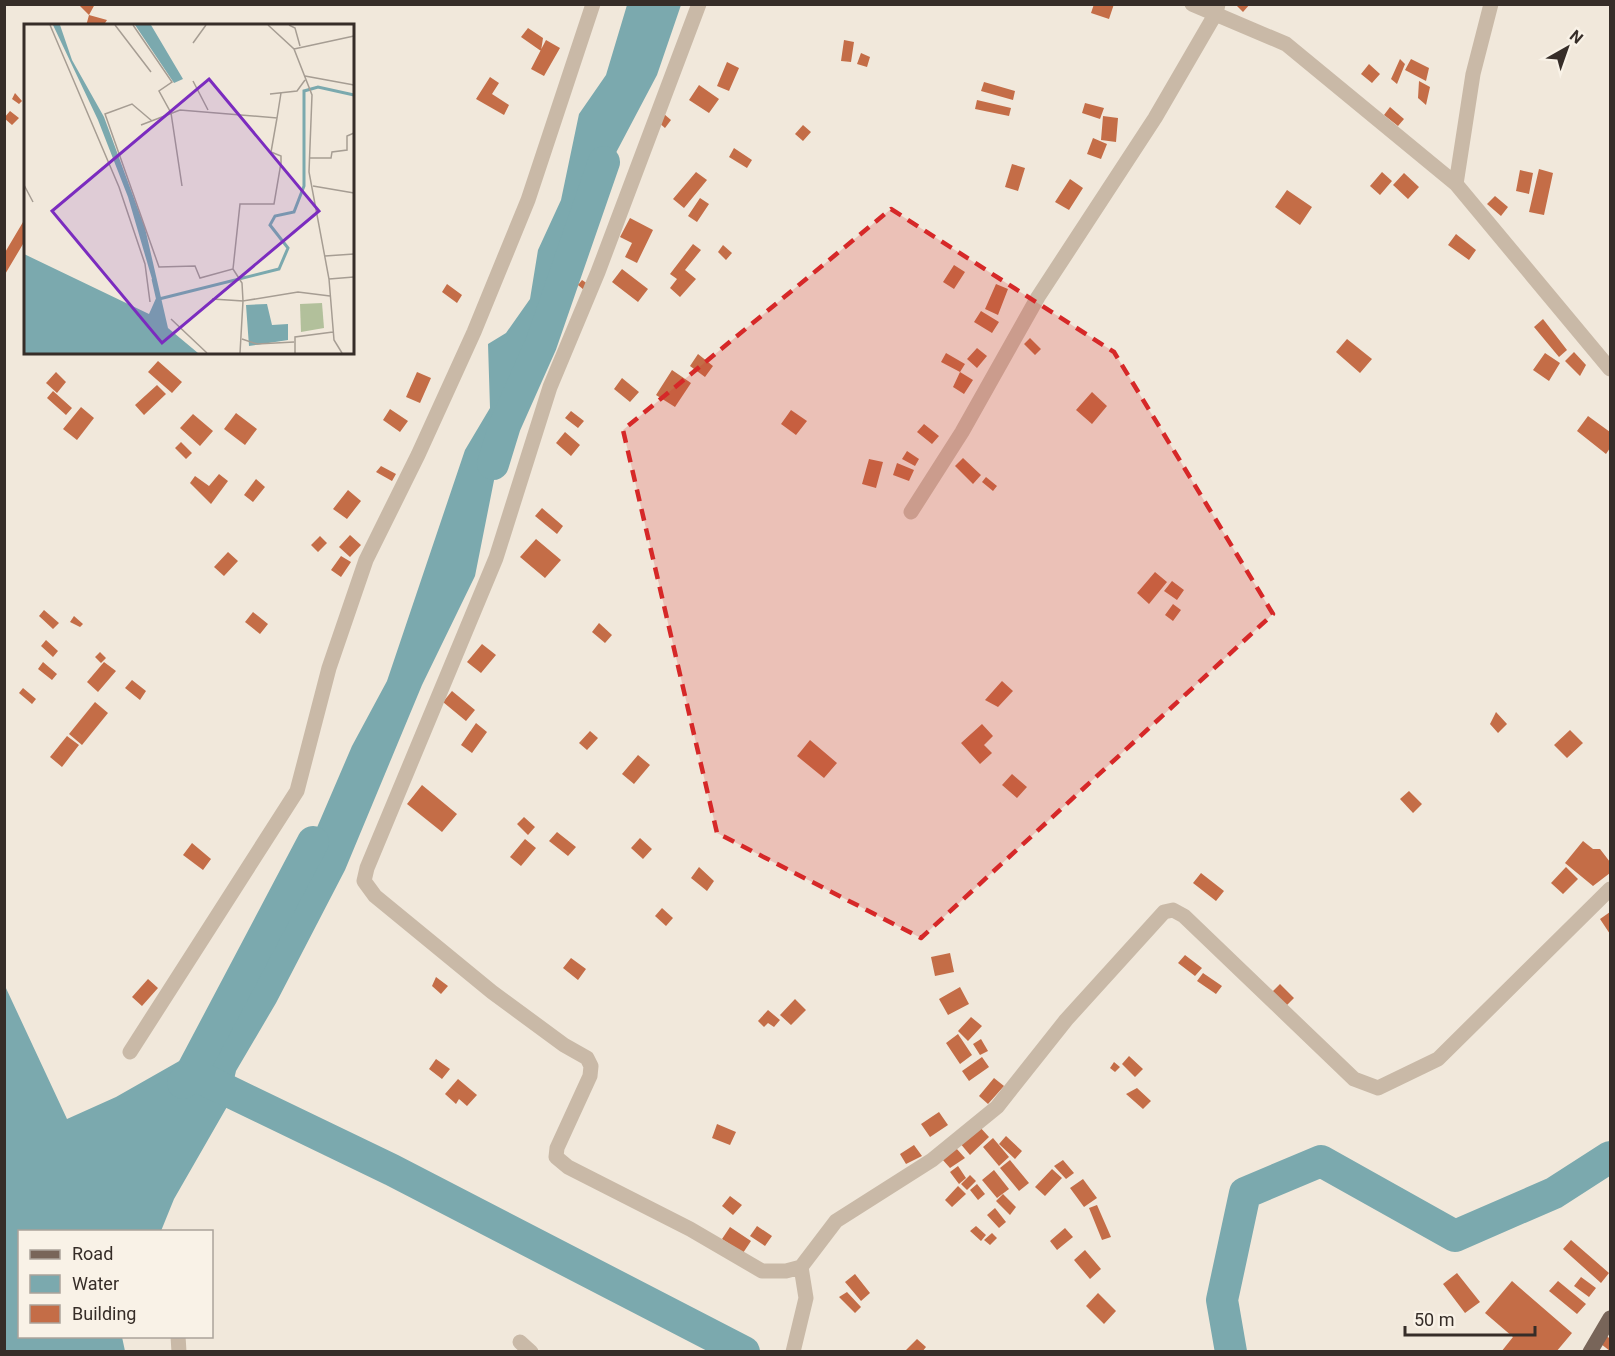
<svg xmlns="http://www.w3.org/2000/svg" width="1615" height="1356" font-family="Roboto,sans-serif">
<style>
.water{fill:#7ba9ae}
.lines{fill:none;stroke-linecap:round;stroke-linejoin:round}
.river{stroke:#7ba9ae;stroke-width:32}
.building{fill:#c46d47}
.minor{stroke:#c9b9a7;stroke-width:15}
.major{stroke:#786559;stroke-width:15}
.marked{fill:#d62828;fill-opacity:0.2;stroke:#d62828;stroke-width:4.5;stroke-dasharray:12 8;stroke-linejoin:round}
.inset-river{fill:none;stroke:#7ba9ae;stroke-width:3}
.inset-road{fill:none;stroke:#a69d93;stroke-width:1.5}
.view{fill:#7b2cbf;fill-opacity:0.15;stroke:#7b2cbf;stroke-width:3}
.inset-edge{fill:none;stroke:#362d28;stroke-width:3}
</style>
<rect width="100%" height="100%" fill="#f1e8db"/>
<path class="water" d="M627,5H681L657,75L590,202L541,344L505,425L475,576L422,685L345,870L276,1003L236,1071L228,1105L174,1199L161,1231L20,1232V1336L122,1337L125,1351H5V986L67,1119L116,1097L204,1047L232,1005L256,950L294,881L352,746L387,681L465,450L490,408L488,344L506,333L530,299L538,250L561,200L579,114L606,75Z"/>
<g class="lines">
<path class="river" d="M493,464L505,425L541,344L604,162
M193,1074L392,1170L744,1352
M183,1083L191,1073L313,842
M1231,1352L1222,1300L1245,1193L1321,1161L1455,1236L1554,1193L1610,1157"/>
</g>
<path class="building" d="M78,4H95L89,15Z
M1094,4H1114L1109,19L1091,13Z
M1235,4H1250L1243,12Z
M89,15L107,20L103,26H86Z
M528,28L543,38L541,51L521,37Z
M546,40L560,48L544,76L531,69Z
M844,40L854,42L851,62L841,61Z
M861,53L870,57L867,67L857,64Z
M1400,59L1405,64L1397,84L1391,79Z
M1411,59L1429,68L1426,81L1405,70Z
M727,62L739,68L729,91L717,86Z
M1369,64L1380,74L1372,83L1361,74Z
M490,77L499,83L492,94L509,105L504,115L476,99Z
M1419,81L1430,87L1426,105L1418,98Z
M984,82L1015,91L1013,100L981,91Z
M699,85L719,99L709,113L689,100Z
M15,93L22,101L19,104L12,99Z
M977,100L1011,108L1009,116L975,109Z
M1085,103L1104,108L1100,119L1082,113Z
M1390,107L1404,119L1398,126L1384,115Z
M10,111L19,118L12,125L4,118Z
M664,114L671,120L665,128L658,122Z
M1103,116L1118,118L1116,142L1101,140Z
M803,125L811,132L803,141L795,134Z
M1093,138L1107,144L1101,159L1087,154Z
M734,148L752,160L747,168L729,157Z
M1012,164L1025,168L1018,191L1005,187Z
M1539,169L1553,173L1544,215L1529,212Z
M1520,170L1533,173L1529,194L1516,191Z
M696,172L707,180L684,208L673,199Z
M1382,172L1392,181L1380,195L1370,186Z
M1404,173L1419,187L1408,199L1393,185Z
M1070,179L1083,188L1069,210L1055,202Z
M1287,190L1312,207L1300,225L1275,207Z
M1495,196L1508,207L1501,216L1487,204Z
M700,198L709,204L697,222L688,216Z
M26,217V239L4,276V254Z
M630,218L653,230L637,263L625,257L632,243L620,237Z
M1456,234L1476,250L1469,260L1448,245Z
M693,244L701,250L685,270L696,279L680,297L670,288L677,279L670,274Z
M723,245L732,253L726,260L718,252Z
M954,265L965,272L954,289L943,282Z
M622,269L648,289L638,302L612,282Z
M582,280L588,284L584,290L578,285Z
M447,284L462,295L457,303L442,292Z
M996,284L1008,289L998,315L985,309Z
M981,311L999,322L992,333L974,322Z
M1543,319L1567,350L1559,357L1534,327Z
M1030,338L1041,349L1035,355L1024,344Z
M1347,339L1372,359L1360,373L1336,352Z
M977,348L987,356L977,368L967,359Z
M1574,352L1586,365L1580,376L1565,361Z
M946,353L965,364L960,372L941,362Z
M1545,353L1560,363L1549,381L1533,370Z
M698,354L713,366L705,377L690,366Z
M158,361L182,382L172,393L148,372Z
M672,370L691,383L675,407L656,395Z
M56,372L66,382L57,393L46,383Z
M417,372L431,378L420,403L406,397Z
M960,372L973,380L964,394L953,387Z
M622,378L639,392L630,402L614,389Z
M157,385L166,394L144,415L135,405Z
M53,391L72,408L66,415L47,398Z
M1092,392L1107,406L1092,424L1076,410Z
M81,407L94,418L77,440L63,429Z
M390,409L408,421L400,432L383,420Z
M791,410L807,421L796,435L781,424Z
M571,411L584,421L578,428L565,418Z
M236,413L257,429L245,445L224,429Z
M193,414L213,431L200,446L180,428Z
M1588,416L1610,432V448L1606,454L1577,431Z
M924,424L939,436L932,444L917,432Z
M565,432L580,445L571,456L556,443Z
M181,442L192,453L186,459L175,448Z
M907,451L919,459L915,466L902,459Z
M963,458L981,475L973,484L955,466Z
M869,459L883,462L876,488L862,484Z
M897,463L914,470L909,481L893,475Z
M381,466L396,474L392,481L376,472Z
M219,474L228,481L211,504L190,483L195,476L209,486Z
M986,477L997,486L993,491L982,482Z
M256,479L265,487L253,502L244,495Z
M348,490L361,501L347,519L333,509Z
M542,508L563,526L557,534L535,516Z
M350,535L361,545L350,557L339,547Z
M320,536L327,543L318,552L311,545Z
M536,539L561,560L545,578L520,557Z
M228,552L238,561L224,576L214,567Z
M341,556L351,562L341,577L331,570Z
M1155,572L1167,582L1149,604L1137,593Z
M1172,581L1184,590L1177,600L1164,591Z
M1173,604L1181,610L1173,621L1165,615Z
M44,610L59,623L53,629L39,616Z
M253,612L268,624L260,634L245,622Z
M74,616L83,624L80,627L70,622Z
M599,623L612,635L605,643L592,632Z
M46,640L58,651L53,657L41,646Z
M482,644L496,655L481,673L467,662Z
M100,652L106,658L101,663L95,657Z
M43,662L57,674L52,680L38,669Z
M104,662L116,671L98,692L87,682Z
M132,680L146,691L140,700L125,688Z
M1002,681L1013,691L998,707L985,700Z
M23,688L36,699L32,704L19,693Z
M452,691L475,710L466,721L443,702Z
M95,702L108,713L82,745L69,734Z
M1496,712L1507,724L1498,733L1490,724Z
M476,723L487,732L472,753L461,745Z
M982,724L993,736L984,745L992,753L980,764L961,743Z
M1570,730L1583,743L1567,758L1554,745Z
M590,731L598,738L587,750L579,743Z
M67,736L79,745L62,767L50,757Z
M810,740L837,763L824,778L797,756Z
M638,755L650,765L634,784L622,774Z
M1012,774L1027,787L1017,798L1002,785Z
M422,785L457,814L442,832L407,804Z
M1409,791L1422,804L1413,813L1400,799Z
M524,817L535,827L528,835L517,824Z
M557,832L576,847L568,856L549,841Z
M640,838L652,849L643,859L631,848Z
M525,839L536,848L521,866L510,857Z
M1583,841L1593,849H1600L1610,862V873L1593,886L1565,863Z
M192,843L211,859L203,870L183,855Z
M699,867L714,881L707,891L691,878Z
M1566,867L1578,879L1563,894L1551,883Z
M1201,873L1224,891L1216,901L1193,883Z
M662,908L673,918L666,926L655,916Z
M1610,912V934L1600,919Z
M950,953L954,972L935,976L931,957Z
M1185,955L1202,968L1195,976L1178,963Z
M571,958L586,969L578,980L563,968Z
M1203,973L1222,986L1216,994L1197,981Z
M436,977L448,986L441,994L432,986Z
M148,979L158,988L142,1006L132,997Z
M1280,984L1294,998L1283,1009L1269,995Z
M960,987L969,1004L948,1015L939,999Z
M795,999L806,1010L791,1025L780,1015Z
M768,1010L780,1020L774,1027L768,1023L764,1027L758,1021Z
M971,1017L982,1026L968,1041L958,1031Z
M958,1034L972,1055L960,1064L946,1043Z
M981,1039L988,1051L980,1055L973,1044Z
M1129,1056L1143,1069L1135,1077L1122,1064Z
M982,1057L989,1067L969,1081L962,1071Z
M436,1059L450,1069L442,1079L429,1069Z
M1114,1062L1120,1067L1115,1072L1110,1068Z
M994,1078L1004,1086L988,1104L979,1096Z
M458,1079L477,1095L467,1106L459,1099L456,1104L445,1094Z
M1137,1088L1151,1101L1143,1109L1126,1094Z
M939,1112L948,1125L930,1137L921,1124Z
M717,1124L736,1132L730,1145L712,1138Z
M978,1125L989,1137L970,1155L959,1142Z
M1006,1136L1022,1151L1015,1159L999,1144Z
M993,1138L1009,1157L999,1166L983,1147Z
M914,1145L922,1156L906,1164L900,1154Z
M956,1148L965,1158L950,1168L942,1159Z
M1010,1160L1029,1183L1019,1191L1000,1168Z
M1063,1160L1074,1173L1066,1179L1054,1166Z
M958,1166L966,1178L959,1184L950,1172Z
M1052,1169L1062,1178L1045,1196L1035,1187Z
M994,1170L1009,1189L997,1198L982,1180Z
M970,1175L976,1181L967,1190L961,1184Z
M1083,1179L1097,1198L1084,1207L1070,1188Z
M977,1184L985,1194L978,1200L970,1190Z
M958,1186L966,1194L952,1207L945,1200Z
M1003,1194L1016,1207L1010,1215L996,1201Z
M730,1196L742,1205L733,1215L722,1206Z
M1097,1205L1111,1237L1102,1240L1089,1208Z
M995,1208L1006,1222L999,1228L987,1215Z
M757,1226L772,1236L765,1246L750,1236Z
M976,1226L986,1235L981,1241L970,1231Z
M730,1227L751,1241L743,1253L722,1239Z
M1065,1228L1073,1237L1057,1250L1050,1241Z
M992,1233L997,1238L990,1245L984,1240Z
M1571,1240L1609,1273L1601,1283L1563,1249Z
M1085,1250L1101,1269L1090,1279L1074,1260Z
M1457,1273L1480,1302L1465,1313L1443,1284Z
M855,1274L870,1293L861,1301L845,1282Z
M1581,1277L1596,1288L1589,1297L1574,1286Z
M1512,1281L1572,1333L1556,1352H1501L1513,1337L1485,1313Z
M1558,1281L1586,1304L1577,1314L1549,1291Z
M847,1292L861,1307L855,1313L839,1297Z
M1098,1293L1116,1311L1104,1324L1086,1306Z
M1607,1336L1610,1339V1351L1601,1344Z
M917,1339L926,1347L922,1352H904Z"/>
<g class="lines">
<path class="minor" d="M699,4L598,272L550,387L496,558L367,868L364,881L375,896L492,992L564,1045L587,1058L591,1066L590,1076L557,1148L556,1157L568,1167L690,1229L762,1271H786L801,1267L836,1221L932,1160L997,1107L1066,1020L1164,912L1173,910L1184,916L1354,1079L1378,1088L1438,1059L1610,889
M1192,4L1286,44L1456,184L1610,369
M1456,184L1473,74L1491,4
M911,512L962,432L1038,297L1155,118L1216,13L1218,4
M130,1052L297,791L329,668L366,560L418,455L474,332L528,200L593,4
M178,1336L179,1352
M520,1342L531,1352
M793,1352L806,1298L801,1267"/>
<path class="major" d="M1590,1352L1610,1318"/>
</g>
<path class="marked" d="M891,209L1114,352L1273,614L921,938L717,833L623,430Z"/>
<g transform="translate(24 24)">
<rect width="330" height="330" fill="#f1e8db"/>
<path d="M298,279L300,304L277,308L276,280Z" fill="#b2c09b"/>
<path d="M29,1H36L48,36L80,93L121,204L144,304L174,329H0V230L125,290L133,272L104,173L74,96ZM111,1H127L159,55L150,59ZM243,280L248,301L264,300V316L225,322L222,281Z" fill="#7ba9ae"/>
<path class="inset-river" d="M103,163L112,187M129,255L134,277M135,275L255,245L264,224L246,201L251,192L270,188L280,162V67L294,63L330,71"/>
<path class="inset-road" d="M26,1L95,163L121,240L126,278M91,1L127,48M109,1L148,58L135,67L147,89L158,162M244,1L270,25L288,71L285,148L305,255L310,316L318,329M265,1L271,4L276,22M169,19L182,1M270,25L330,12M281,52L330,61M169,57L184,86M246,70L273,67L281,56M128,97L108,80L81,90L135,243L171,242L176,254L209,245L216,180H250L257,139V132L247,128L253,94M117,101L156,86L253,94L257,69M286,134H307L308,128L323,126V112L330,109M0,161L9,178M289,162L330,169M301,232L330,230M209,245L218,259L219,277L274,268L306,272M305,255L330,253M188,275L219,277L216,329M147,295L183,329M218,315L233,320L270,318M271,329V313L309,308"/>
<path class="view" d="M185,55L295,187L138,319L28,187Z"/>
<rect width="330" height="330" class="inset-edge"/>
</g>
<rect width="1615" height="1356" fill="none" stroke="#362d28" stroke-width="12"/>
<rect x="18" y="1230" width="195" height="108" fill="#f9f2e7" stroke="#aba39b" stroke-width="1.5"/>
<rect x="30" y="1250" width="30" height="9" fill="#786559" stroke="#aba39b" stroke-width="1.5"/>
<text x="72" y="1260" font-size="18" fill="#362d28">Road</text>
<rect x="30" y="1275" width="30" height="18" fill="#7ba9ae" stroke="#aba39b" stroke-width="1.5"/>
<text x="72" y="1290" font-size="18" fill="#362d28">Water</text>
<rect x="30" y="1305" width="30" height="18" fill="#c46d47" stroke="#aba39b" stroke-width="1.5"/>
<text x="72" y="1320" font-size="18" fill="#362d28">Building</text>
<g transform="translate(1567 48) rotate(40)" stroke="#f9f2e7" stroke-width="4.5" paint-order="stroke">
<path d="M0-4.5L10 22L0 15L-10 22Z" fill="#362d28"/>
<text y="-9" font-size="16" font-weight="bold" text-anchor="middle" fill="#362d28">N</text>
</g>
<path d="M1405 1326v9h130v-9" fill="none" stroke="#362d28" stroke-width="3"/>
<text x="1414" y="1326" font-size="18" fill="#362d28" stroke="#f9f2e7" stroke-width="4.5" paint-order="stroke">50 m</text>
</svg>
